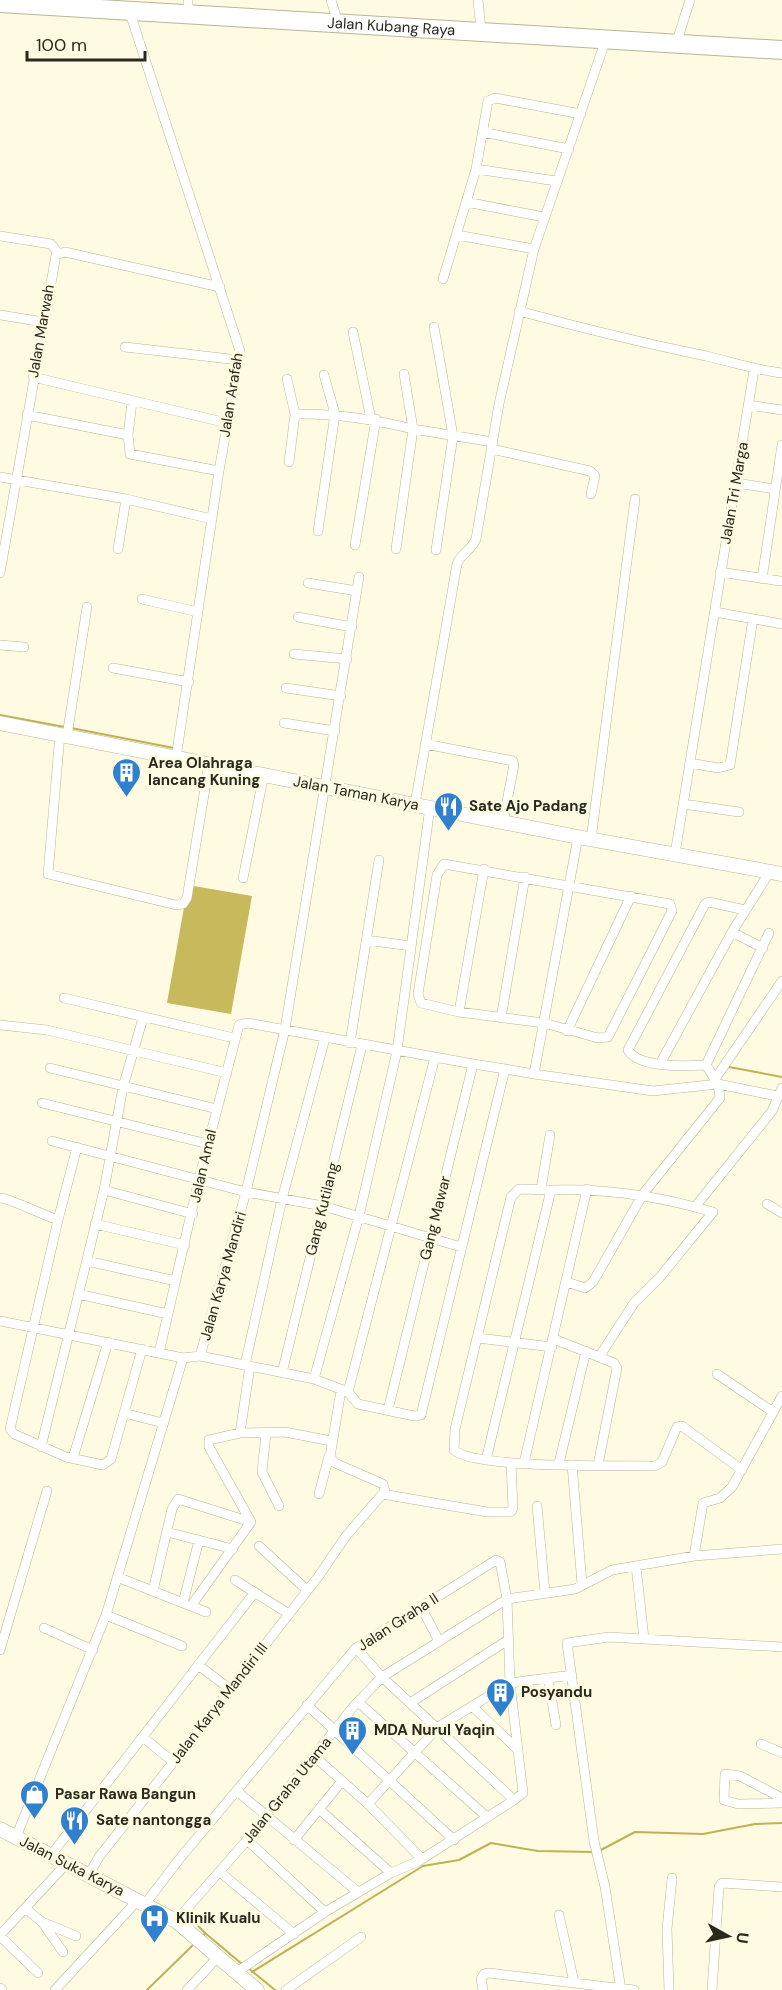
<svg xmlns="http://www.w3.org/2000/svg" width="782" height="1990" font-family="'DM Sans',sans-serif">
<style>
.forest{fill:#c7b95c}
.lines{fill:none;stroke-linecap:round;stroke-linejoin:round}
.stream{stroke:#bfb254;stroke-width:2}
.street-casing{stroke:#b9b597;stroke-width:10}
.secondary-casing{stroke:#b9b597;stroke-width:15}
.highway-casing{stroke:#b9b597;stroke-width:20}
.street{stroke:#fff;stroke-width:9}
.secondary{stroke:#fff;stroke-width:14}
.highway{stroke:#fff;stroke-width:18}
.labels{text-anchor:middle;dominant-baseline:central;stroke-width:6;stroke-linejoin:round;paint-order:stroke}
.street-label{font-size:15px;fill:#2a291d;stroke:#fffbe2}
.poi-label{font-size:15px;font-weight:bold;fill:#2a291d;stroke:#fffbe2;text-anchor:start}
</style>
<rect width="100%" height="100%" fill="#fffbe2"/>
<path class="forest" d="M188,885L252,896L231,1014L167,1003Z"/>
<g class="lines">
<path class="stream" d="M0,715L65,727
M71,728L174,748
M729,1067L782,1077
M599,1851L635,1832L703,1834L755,1824L782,1823
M187,1914L205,1933L203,1936
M205,1933L242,1964
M247,1967L275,1990
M252,1972L423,1866L459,1860L491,1843L538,1851L594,1852
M147,1990L194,1944"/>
<defs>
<path id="street" d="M188,0V14
M331,0L338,23
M478,0L481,30
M129,10L240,351L219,471L176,758
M676,44L690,0
M482,132L569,149
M476,169L556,181
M466,202L544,217
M457,235L534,249
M0,236L51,244L58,253
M443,279L476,169L488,101L495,98L581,114
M519,311C581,328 643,343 706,356C732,362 756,370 782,373
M0,315L43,322
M434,327L453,436L436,550
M353,332L371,419
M125,347L239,360
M33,377L227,423
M287,379L295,414L289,462
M749,405L782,410
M295,414C336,413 373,419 413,429L404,374
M27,415L128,435L132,402
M128,435L130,454L219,471
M492,449L590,471L595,476L591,494
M0,477L126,499L212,519
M736,483L775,489
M318,531L335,414L324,375
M355,545L376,419
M118,549L126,499
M396,549L413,429L493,442
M720,572L780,581
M0,573L56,255L65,252L220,287
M762,579L782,445
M308,583L357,591
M142,599L198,612
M715,612L782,624
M298,617L352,627
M0,645L24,647
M294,654L347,659
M113,668L189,682
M286,688L341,696
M284,723L335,731
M60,734L48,874L176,905L183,904L187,898L209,764
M67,736L87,607
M425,744L513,761L514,765L503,822
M690,763L718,768L730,765L753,619
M415,804L457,564C461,553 471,551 476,539L499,404L534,249L606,39
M683,804L739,812
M591,840L635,499
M675,854L754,370
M444,864L670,904L672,911L608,1037L598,1038L544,1023L459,1012L421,1003L418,994L437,875Z
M243,878L264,774
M745,910L709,902L705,904L628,1050C639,1069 687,1066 706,1065L718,1084L777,1096
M732,932L763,948
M366,940L411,946
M64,998L234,1038
M459,1012L484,869
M501,1018L525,877
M0,1025L47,1030L227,1073
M567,1031L631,896
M350,1043L379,860
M660,1064L732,932L769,873
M706,1065L769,933
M50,1068L217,1109
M505,1069L534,1074L578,837
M534,1074L653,1091L718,1084L720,1098L643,1194L593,1282L585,1288L567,1282
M715,1079L782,981
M42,1103L208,1144
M52,1141L246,1192L323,1206L461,1247
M77,1147L58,1220L10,1429L14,1434L66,1457L103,1465L111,1459L124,1413
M541,1189L550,1135
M104,1190L193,1214
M551,1190L519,1189L511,1197L455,1429L454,1450C473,1469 621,1465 655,1466L662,1462L677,1427L682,1426L742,1470
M0,1198C12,1199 42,1215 58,1220
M767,1204L782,1213
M695,1207L772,1111L782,1088
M95,1224L185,1245
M87,1261L176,1281
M78,1294L168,1314
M0,1321L183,1358
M478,1338L552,1347
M554,1339L614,1363L617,1368L598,1465
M142,1349L124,1413L163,1423
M159,1353L199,1179L239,1025L248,1023L473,1064
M200,1356L314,1379L348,1392L358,1404L414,1416L421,1415L505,1069L473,1064L388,1410
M245,1365L282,1199L325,1038
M282,1373L362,1045
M717,1374L773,1412
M314,1379L359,1216L397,1051L430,807
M348,1392L435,1057
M240,1433L250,1366
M266,1433L262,1472L279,1506
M41,1447L104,1190L123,1087L143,1018
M73,1458L108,1342
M486,1460L551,1190C607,1188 659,1196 713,1212L660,1277L634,1303L599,1357
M524,1463L587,1189
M559,1463L586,1351
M572,1465L582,1584
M319,1494L329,1456
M382,1494L487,1512H511L513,1508L511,1463
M537,1506L545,1593
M167,1532L233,1549
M259,1546L307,1590
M694,1556L703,1503L720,1498L732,1487L782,1396
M636,1566L644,1639
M117,1577L206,1612
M235,1580L289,1614
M153,1591L172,1509L178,1499L251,1522
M183,1603L199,1540
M191,1606L251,1522L209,1447V1440L240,1433L285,1432L331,1441
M421,1607L439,1641
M106,1615L182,1646
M44,1628L93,1650
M0,1650L47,1491
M198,1665L230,1689
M548,1678L556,1725
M358,1702L487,1817
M410,1703L508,1640
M307,1705L454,1840
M472,1706L518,1750
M143,1737L173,1762
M761,1744L782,1753
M314,1756L368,1804L438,1727L510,1683L572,1675
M238,1792L358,1892
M782,1798L740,1776L725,1774L724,1800L738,1804L782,1803
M368,1804L422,1859
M319,1809L391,1873
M16,1837L106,1615L183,1358L200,1356L246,1192L285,1029L359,577
M247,1840L325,1912
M294,1840L342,1781
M51,1855L255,1592
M220,1872L294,1934
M89,1874L99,1857L318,1577L346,1536L385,1491L383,1484L335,1463L330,1457L341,1390
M145,1904L181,1857L356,1648L496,1560L500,1562L507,1599L510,1683L523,1793L514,1800L382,1677L356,1648
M25,1908L42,1922L76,1936
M559,1915L574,1982
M176,1921L247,1840L353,1707L382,1677L507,1599L575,1589L612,1570L694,1556L782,1549
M42,1922L63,1952
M0,1935L67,1863
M0,1936L38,1973
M237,1972L325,1912L391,1873L419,1861L514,1800
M0,1988L2,1990
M55,1990L138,1900
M187,1990L219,1956
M286,1990L361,1937
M483,1990L481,1979L484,1974L489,1973L634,1990
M621,1990L605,1887L594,1841L567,1643L609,1637L782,1647
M669,1990L667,1929L672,1878
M712,1990L719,1887L722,1883L782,1887"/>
<path id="secondary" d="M0,723L578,837L782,874
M0,1829L176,1921L257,1990"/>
<g id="highway">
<path id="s1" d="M0,3L782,50"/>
</g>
</defs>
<use href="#street" class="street-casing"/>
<use href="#secondary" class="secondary-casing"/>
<use href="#highway" class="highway-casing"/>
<use href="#street" class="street"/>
<use href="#secondary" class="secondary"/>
<use href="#highway" class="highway"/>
</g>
<defs>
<symbol id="building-pin" viewBox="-11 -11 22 30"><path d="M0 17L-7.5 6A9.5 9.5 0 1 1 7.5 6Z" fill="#2f80cf" stroke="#fffbe2"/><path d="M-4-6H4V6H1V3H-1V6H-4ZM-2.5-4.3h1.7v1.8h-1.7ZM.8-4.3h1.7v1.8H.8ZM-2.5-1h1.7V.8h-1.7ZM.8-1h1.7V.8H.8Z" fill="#fff"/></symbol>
<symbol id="restaurant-pin" viewBox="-11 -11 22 30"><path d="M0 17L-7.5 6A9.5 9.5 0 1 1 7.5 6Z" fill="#2f80cf" stroke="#fffbe2"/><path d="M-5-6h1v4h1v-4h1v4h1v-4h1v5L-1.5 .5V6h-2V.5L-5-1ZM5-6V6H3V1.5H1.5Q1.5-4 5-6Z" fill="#fff"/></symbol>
<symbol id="shop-pin" viewBox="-11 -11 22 30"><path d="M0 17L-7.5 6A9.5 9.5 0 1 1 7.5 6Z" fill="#2f80cf" stroke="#fffbe2"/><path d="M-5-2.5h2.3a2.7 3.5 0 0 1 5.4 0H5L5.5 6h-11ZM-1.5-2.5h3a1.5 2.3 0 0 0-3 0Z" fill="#fff"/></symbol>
<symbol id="hospital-pin" viewBox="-11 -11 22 30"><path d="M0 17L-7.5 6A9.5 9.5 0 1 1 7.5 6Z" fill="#2f80cf" stroke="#fffbe2"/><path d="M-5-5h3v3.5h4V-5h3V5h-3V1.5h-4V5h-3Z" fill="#fff"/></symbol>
</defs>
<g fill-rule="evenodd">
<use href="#building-pin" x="110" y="756" width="33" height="45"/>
<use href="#restaurant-pin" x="432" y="790" width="33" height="45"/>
<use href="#building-pin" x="484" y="1676" width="33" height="45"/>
<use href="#building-pin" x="336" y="1714" width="33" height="45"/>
<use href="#shop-pin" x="18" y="1778" width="33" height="45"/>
<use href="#restaurant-pin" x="58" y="1804" width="33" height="45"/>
<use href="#hospital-pin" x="138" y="1902" width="33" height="45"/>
</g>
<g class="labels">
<g class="street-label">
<text stroke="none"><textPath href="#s1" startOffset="392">Jalan Kubang Raya</textPath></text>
<text transform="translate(41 331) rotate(-80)">Jalan Marwah</text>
<text transform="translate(231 395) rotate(-81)">Jalan Arafah</text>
<text transform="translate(734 493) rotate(-80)">Jalan Tri Marga</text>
<text transform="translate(356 793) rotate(11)">Jalan Taman Karya</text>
<text transform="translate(203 1166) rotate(-77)">Jalan Amal</text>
<text transform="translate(322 1209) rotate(-76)">Gang Kutilang</text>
<text transform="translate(435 1218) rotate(-76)">Gang Mawar</text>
<text transform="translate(223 1276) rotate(-74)">Jalan Karya Mandiri</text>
<text transform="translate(398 1622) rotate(-33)">Jalan Graha II</text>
<text transform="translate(219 1703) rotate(-52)">Jalan Karya Mandiri III</text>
<text transform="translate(287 1790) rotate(-51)">Jalan Graha Utama</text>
<text transform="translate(72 1866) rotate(27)">Jalan Suka Karya</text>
</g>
<g class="poi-label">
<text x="148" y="763">Area Olahraga<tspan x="148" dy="17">lancang Kuning</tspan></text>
<text x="469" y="806">Sate Ajo Padang</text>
<text x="521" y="1692">Posyandu</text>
<text x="374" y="1730">MDA Nurul Yaqin</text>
<text x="55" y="1794">Pasar Rawa Bangun</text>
<text x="96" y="1820">Sate nantongga</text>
<text x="176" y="1918">Klinik Kualu</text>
</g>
</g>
<g transform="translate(728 1936) rotate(98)" stroke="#fffbe2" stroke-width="4.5" paint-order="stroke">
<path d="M0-4.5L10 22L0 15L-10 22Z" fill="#2a291d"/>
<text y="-9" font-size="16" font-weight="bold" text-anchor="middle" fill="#2a291d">U</text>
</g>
<path d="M27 51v9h118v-9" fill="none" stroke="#2a291d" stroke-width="3"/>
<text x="36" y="51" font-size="18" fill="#2a291d" stroke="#fffbe2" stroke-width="4.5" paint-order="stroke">100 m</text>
</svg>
